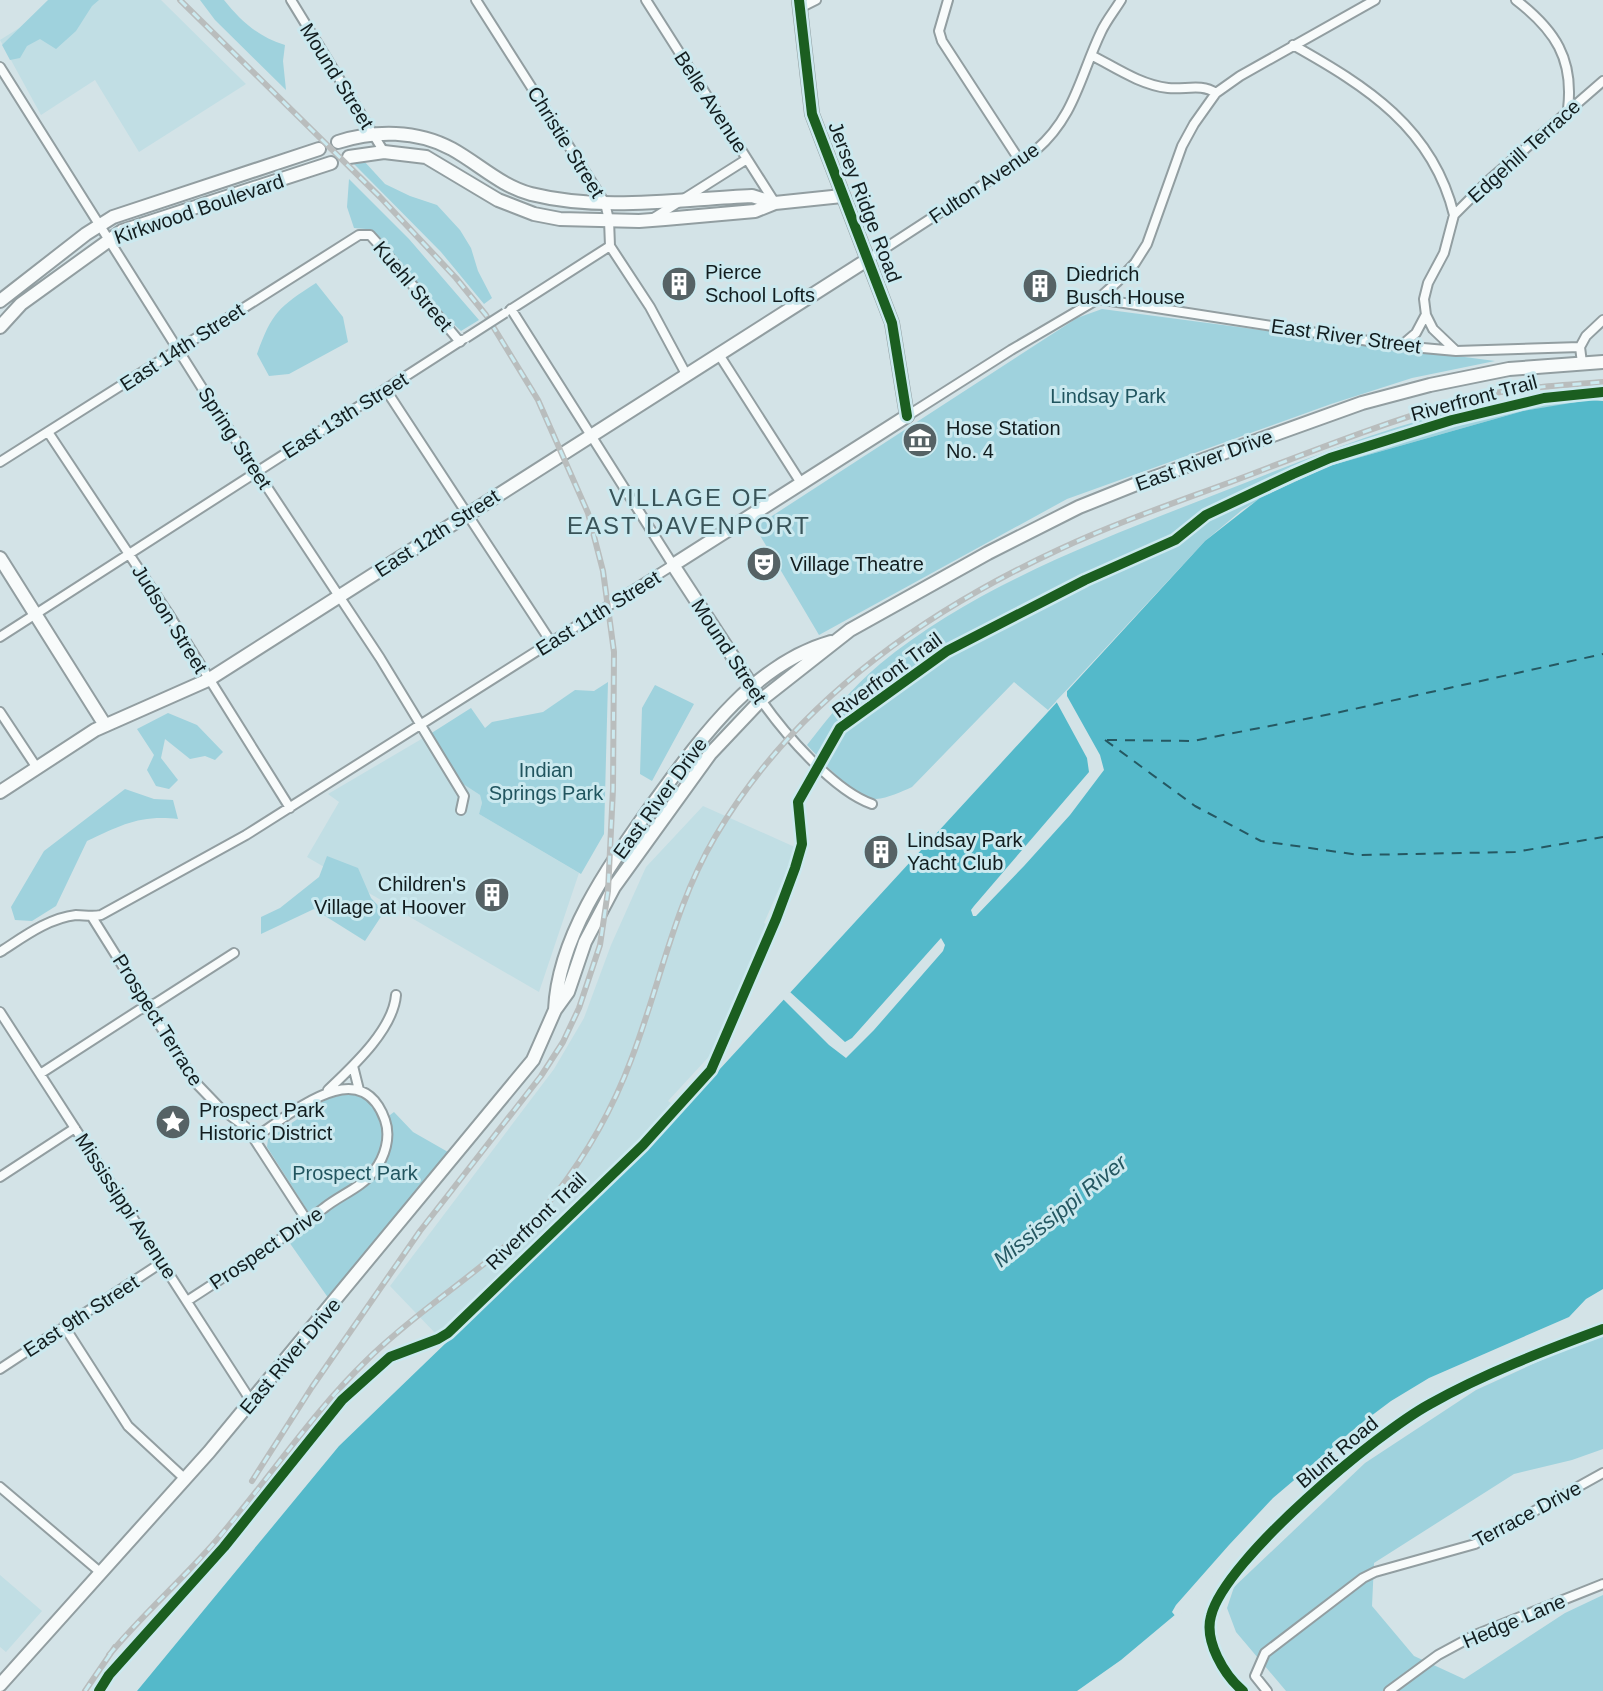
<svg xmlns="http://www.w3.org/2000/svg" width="1603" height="1691" font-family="Helvetica,sans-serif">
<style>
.built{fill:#c1dee4}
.green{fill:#9fd2dd}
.water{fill:#54b9ca}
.pier{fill:#d3e3e7}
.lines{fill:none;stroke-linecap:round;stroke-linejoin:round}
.ferry{stroke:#255862;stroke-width:2;stroke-dasharray:10 8;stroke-linecap:butt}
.street-casing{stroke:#929ea1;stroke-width:12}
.secondary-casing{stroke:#929ea1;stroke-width:16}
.primary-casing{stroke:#929ea1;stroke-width:16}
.street{stroke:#f8fbfb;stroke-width:8}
.secondary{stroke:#f8fbfb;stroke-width:12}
.primary{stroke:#f8fbfb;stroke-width:12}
.rail-casing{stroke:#b9bdbd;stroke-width:6}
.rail{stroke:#cbe9ef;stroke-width:3;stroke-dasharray:9;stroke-linecap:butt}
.street-bridge-casing{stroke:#929ea1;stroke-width:12;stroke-linecap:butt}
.street-bridge{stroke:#f8fbfb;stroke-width:8}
.cycleway-casing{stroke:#cbe9ef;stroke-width:15}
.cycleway{stroke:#1b5e20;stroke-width:10}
.labels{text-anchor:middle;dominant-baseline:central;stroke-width:6;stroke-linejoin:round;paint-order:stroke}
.street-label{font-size:20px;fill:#121d1f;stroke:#cbe9ef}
.poi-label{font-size:20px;fill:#121d1f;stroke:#cbe9ef;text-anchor:start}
.park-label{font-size:20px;fill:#21555f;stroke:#cbe9ef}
.water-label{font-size:22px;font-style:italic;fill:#255862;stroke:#cbe9ef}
.quarter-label{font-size:24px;letter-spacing:2px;fill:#395459;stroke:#cbe9ef}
</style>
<rect width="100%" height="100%" fill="#d3e3e7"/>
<path class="built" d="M64,0H161L246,84L139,152L95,80L41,115L0,40Z
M430,734L460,782L480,795L482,803L479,814L579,873L539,992L307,857L339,802L328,794Z
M703,806L797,848L764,923L768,925L716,1049L668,1101L672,1104L632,1148L436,1334L390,1286L554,1069L584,1018L611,945L646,867Z
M0,1575L42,1611L6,1652L0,1647Z"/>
<path class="green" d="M48,0H99L92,6L76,31L56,49L40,39L27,46L20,58L10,60L2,45Z
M200,0H224C241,21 258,37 285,45L283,61L286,90L215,20Z
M364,161L385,184L410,196L437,205L460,230L471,248L478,271L492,298L484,304L441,252L354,164Z
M349,179L409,239L479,320L461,331L438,309L381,241L366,229L354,228L347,207Z
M316,283L343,317L348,342L289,374L269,376L257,354C272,312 279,307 316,283Z
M1102,309L1495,361L1412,378L1331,404L1067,499L819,635L755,527L1077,318Z
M1593,391L1584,402L1523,411L1329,466L1273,491L1242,510L1205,541L1048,710L1014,682L912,787C901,792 888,798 876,799C856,800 820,759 807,745C829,717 852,687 880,664C974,586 1102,539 1214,495C1335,448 1461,394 1593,391Z
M608,682L604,834L581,874L479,814L482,803L480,795L460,782L430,734L471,708L485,728L492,722L543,712L575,690L594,691Z
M655,685L694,704L652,781L640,774L642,708Z
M168,713L197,725L223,752L215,760L205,756L190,759L165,739L161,758L178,780L169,789L156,786L147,770L154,755L137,729Z
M125,789L154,799L173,800L178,819C139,815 122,825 87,841L56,906L32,921L15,920L11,907L44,851Z
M327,856L358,868L371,898L384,912L365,941L314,909L261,934V917L280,908L319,877Z
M348,1093L369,1100L382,1121L394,1112L413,1132L448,1152L329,1299L289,1242L316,1224L267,1147L268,1139L327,1099Z
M1603,1336V1449L1572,1460L1514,1474L1374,1563L1372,1606L1414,1656L1464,1679L1565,1613L1603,1595V1691H1286L1236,1632L1227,1608L1234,1587L1365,1463L1476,1390L1570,1347Z"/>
<path class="water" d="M1589,400L1603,401V1294L1589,1300L1566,1324L1407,1396L1286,1491L1176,1614L1121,1660L1077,1691H137L339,1446L641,1155L1205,541L1260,498L1329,466L1523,411Z"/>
<path class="pier" d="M1067,690V696L1100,755L1104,770L1070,815L1024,866L976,916H973L971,910L974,906L1089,772L1087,758L1056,701Z
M941,938L945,945L943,951L874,1030L846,1058L829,1045L783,999L790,992L845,1042L852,1038Z
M1603,1289V1298L1591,1303L1565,1329L1417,1396L1374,1426L1289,1494L1237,1549L1177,1618L1172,1612L1176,1605L1229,1545L1273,1498L1359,1425L1391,1401L1429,1378L1569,1317L1586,1299Z"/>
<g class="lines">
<path class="ferry" d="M1105,740L1195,806L1261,841L1359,855L1515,852L1603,837
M1107,740L1193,741L1336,713L1603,654"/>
<defs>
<path id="street" d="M291,0L384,152
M476,0L605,203L609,220L610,246L650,307L686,374
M646,0L775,203
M948,0L939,31L942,41L1020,161
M1516,0C1555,30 1574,59 1568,109
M800,8L816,0
M1293,45C1366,86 1433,128 1454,215
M1093,56C1116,68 1141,85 1168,88C1185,90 1201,83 1216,93
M0,67L216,410L380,658L464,796L461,810
M652,219L747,159
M867,260L1036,150C1075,116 1080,76 1101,32C1106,21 1115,10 1121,0
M1098,299L1401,346L1456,351L1580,347L1582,363
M510,310L610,246
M1402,345L1416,333L1425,316
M1580,347L1586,336L1603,320
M1455,350L1433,329L1426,315L1424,299L1428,283L1444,253L1454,215L1488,181L1603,81
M718,353L801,483
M386,390L551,642
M907,416L1011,350L1098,299L1117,282L1135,263L1147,244L1182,146L1194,124L1216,93L1240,76L1375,0
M48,432L168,613L290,808
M0,462L359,235H370L380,246L460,342
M0,637L462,340
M761,700C784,733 834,791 872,804
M0,712L37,768
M92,917L196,1083L220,1108L247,1128L308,1222
M0,952C22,938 48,918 76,915C84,915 92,917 101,915L246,835L673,565L511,309
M0,1012L251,1401
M353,1066L359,1090
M40,1074L139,1010L156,1003L234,953
M328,1090C352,1067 393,1030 396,995
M0,1177L75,1128
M187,1301C233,1271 280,1241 324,1208C340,1195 361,1188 374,1171C385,1157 391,1137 385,1120C360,1051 289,1116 254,1138
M64,1326L128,1426L184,1478
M0,1369L161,1263
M0,1487L100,1572
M1267,1691L1255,1676L1265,1653L1363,1578L1375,1572L1475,1544L1603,1473
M1389,1691L1438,1655L1475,1635L1603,1584"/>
<path id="secondary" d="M338,142C375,130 417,130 452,149C479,164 501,186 531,194C603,212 680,199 752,196L775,203
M349,157L384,152L426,157L498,200L534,214L560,219L639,221L665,219L755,211L775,203L842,196
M0,301L86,234L113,217L319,149
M0,327L21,304L122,231L331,163
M0,558L105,725
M761,700L673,565L907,416L892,323L812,114L799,0
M0,792L95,730L208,680L867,260"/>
<path id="primary" d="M555,1010C558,937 609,866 650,808C697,744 750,665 831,642
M0,1685L209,1452L533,1060L555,1010L568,992L585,942L614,887L710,754L761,700L850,630L988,553L1079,507L1139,483L1362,403L1430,385L1509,369L1603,362"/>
</defs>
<use href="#street" class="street-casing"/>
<use href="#secondary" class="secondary-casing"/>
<use href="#primary" class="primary-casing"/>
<use href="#street" class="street"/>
<use href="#secondary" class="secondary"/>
<use href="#primary" class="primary"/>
<defs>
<path id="rail" d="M180,0L380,197L456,278L486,315L538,400L588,513L603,571L614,652L613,789L608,891L600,945L579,1008L563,1042L541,1076L420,1231L312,1387L252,1481
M109,1655C142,1615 181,1581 215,1542C267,1482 311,1414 368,1359C427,1301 503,1260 555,1195C587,1154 613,1108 631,1060C660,985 674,906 715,837C793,704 922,613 1060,549C1120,521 1183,500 1244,477C1315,450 1386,422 1459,401C1505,388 1555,386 1603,382
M85,1691L115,1647"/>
</defs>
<use href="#rail" class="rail-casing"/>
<use href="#rail" class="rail"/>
<defs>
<path id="street-bridge" d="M466,338L505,313"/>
</defs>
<use href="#street-bridge" class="street-bridge-casing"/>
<use href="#street-bridge" class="street-bridge"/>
<defs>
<path id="cycleway" d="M799,0L812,114L892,323L907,416
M99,1691L109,1675L224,1547L342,1400L390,1357L438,1339L448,1333L643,1145L711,1070L776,919L795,868L802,844L798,802L840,728L947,651L1085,580L1175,540L1206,515L1293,474L1330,458L1452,420L1544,398L1603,392
M1243,1691C1224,1675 1204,1641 1211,1616C1225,1559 1377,1433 1430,1404C1483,1374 1546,1350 1603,1329"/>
</defs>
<use href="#cycleway" class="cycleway-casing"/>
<use href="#cycleway" class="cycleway"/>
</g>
<defs>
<symbol id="building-disc" viewBox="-11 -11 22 22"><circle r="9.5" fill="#566265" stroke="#cbe9ef"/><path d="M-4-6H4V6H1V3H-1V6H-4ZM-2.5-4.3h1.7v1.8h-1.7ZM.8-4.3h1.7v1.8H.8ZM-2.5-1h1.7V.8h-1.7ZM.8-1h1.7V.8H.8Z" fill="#fff"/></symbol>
<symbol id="museum-disc" viewBox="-11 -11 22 22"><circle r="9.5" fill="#566265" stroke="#cbe9ef"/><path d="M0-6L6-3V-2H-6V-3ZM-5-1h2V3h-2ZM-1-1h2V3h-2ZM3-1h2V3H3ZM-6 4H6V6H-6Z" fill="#fff"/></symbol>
<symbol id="theatre-disc" viewBox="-11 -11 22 22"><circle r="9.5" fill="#566265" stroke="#cbe9ef"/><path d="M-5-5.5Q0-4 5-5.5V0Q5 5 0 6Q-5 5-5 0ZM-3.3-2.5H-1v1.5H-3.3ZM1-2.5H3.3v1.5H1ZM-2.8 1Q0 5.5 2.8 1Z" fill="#fff"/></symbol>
<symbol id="sight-disc" viewBox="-11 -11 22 22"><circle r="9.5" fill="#566265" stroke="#cbe9ef"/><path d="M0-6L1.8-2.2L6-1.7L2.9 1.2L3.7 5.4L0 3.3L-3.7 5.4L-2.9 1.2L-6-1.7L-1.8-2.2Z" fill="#fff"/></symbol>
</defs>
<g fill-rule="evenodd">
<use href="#building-disc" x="659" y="264" width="40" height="40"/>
<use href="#building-disc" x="1020" y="266" width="40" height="40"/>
<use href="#museum-disc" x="900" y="420" width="40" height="40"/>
<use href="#theatre-disc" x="744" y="544" width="40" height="40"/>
<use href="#building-disc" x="861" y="832" width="40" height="40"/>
<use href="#building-disc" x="472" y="875" width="40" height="40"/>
<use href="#sight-disc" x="153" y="1102" width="40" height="40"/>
</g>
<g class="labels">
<g class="street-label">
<text transform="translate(337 76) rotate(58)">Mound Street</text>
<text transform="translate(711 102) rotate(57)">Belle Avenue</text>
<text transform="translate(566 142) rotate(58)">Christie Street</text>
<text transform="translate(1524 151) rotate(-42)">Edgehill Terrace</text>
<text transform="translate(984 183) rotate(-34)">Fulton Avenue</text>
<text transform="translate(865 202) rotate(69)">Jersey Ridge Road</text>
<text transform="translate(199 209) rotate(-19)">Kirkwood Boulevard</text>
<text transform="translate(413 286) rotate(50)">Kuehl Street</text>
<text transform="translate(1346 336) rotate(8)">East River Street</text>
<text transform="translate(182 347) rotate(-33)">East 14th Street</text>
<text transform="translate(1474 398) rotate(-15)">Riverfront Trail</text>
<text transform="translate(345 415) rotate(-32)">East 13th Street</text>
<text transform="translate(235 438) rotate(57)">Spring Street</text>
<text transform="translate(1204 460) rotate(-20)">East River Drive</text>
<text transform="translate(437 533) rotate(-33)">East 12th Street</text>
<text transform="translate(598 613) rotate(-32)">East 11th Street</text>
<text transform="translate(170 619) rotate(58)">Judson Street</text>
<text transform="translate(729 651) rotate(57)">Mound Street</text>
<text transform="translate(887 675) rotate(-36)">Riverfront Trail</text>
<text transform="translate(660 798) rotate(-54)">East River Drive</text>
<text transform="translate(158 1020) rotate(58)">Prospect Terrace</text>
<text transform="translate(126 1206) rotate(57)">Mississippi Avenue</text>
<text transform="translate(536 1221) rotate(-44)">Riverfront Trail</text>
<text transform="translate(266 1248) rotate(-34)">Prospect Drive</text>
<text transform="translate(81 1316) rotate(-33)">East 9th Street</text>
<text transform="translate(290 1356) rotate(-50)">East River Drive</text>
<text transform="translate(1337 1452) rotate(-40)">Blunt Road</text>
<text transform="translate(1527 1514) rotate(-28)">Terrace Drive</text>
<text transform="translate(1514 1621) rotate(-23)">Hedge Lane</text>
</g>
<g class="poi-label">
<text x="705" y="272">Pierce<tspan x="705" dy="23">School Lofts</tspan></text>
<text x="1066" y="274">Diedrich<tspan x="1066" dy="23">Busch House</tspan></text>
<text x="946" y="428">Hose Station<tspan x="946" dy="23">No. 4</tspan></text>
<text x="790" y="564">Village Theatre</text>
<text x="907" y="840">Lindsay Park<tspan x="907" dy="23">Yacht Club</tspan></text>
<text x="466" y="884" text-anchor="end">Children's<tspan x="466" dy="23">Village at Hoover</tspan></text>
<text x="199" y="1110">Prospect Park<tspan x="199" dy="23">Historic District</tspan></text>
</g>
<g class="park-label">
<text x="1108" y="396">Lindsay Park</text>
<text x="546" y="770">Indian<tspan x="546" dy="23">Springs Park</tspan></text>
<text x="355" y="1173">Prospect Park</text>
</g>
<g class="water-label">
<text transform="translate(1060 1211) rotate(-39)">Mississippi River</text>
</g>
<g class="quarter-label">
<text x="689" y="497">VILLAGE OF<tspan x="689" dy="28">EAST DAVENPORT</tspan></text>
</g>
</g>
</svg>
